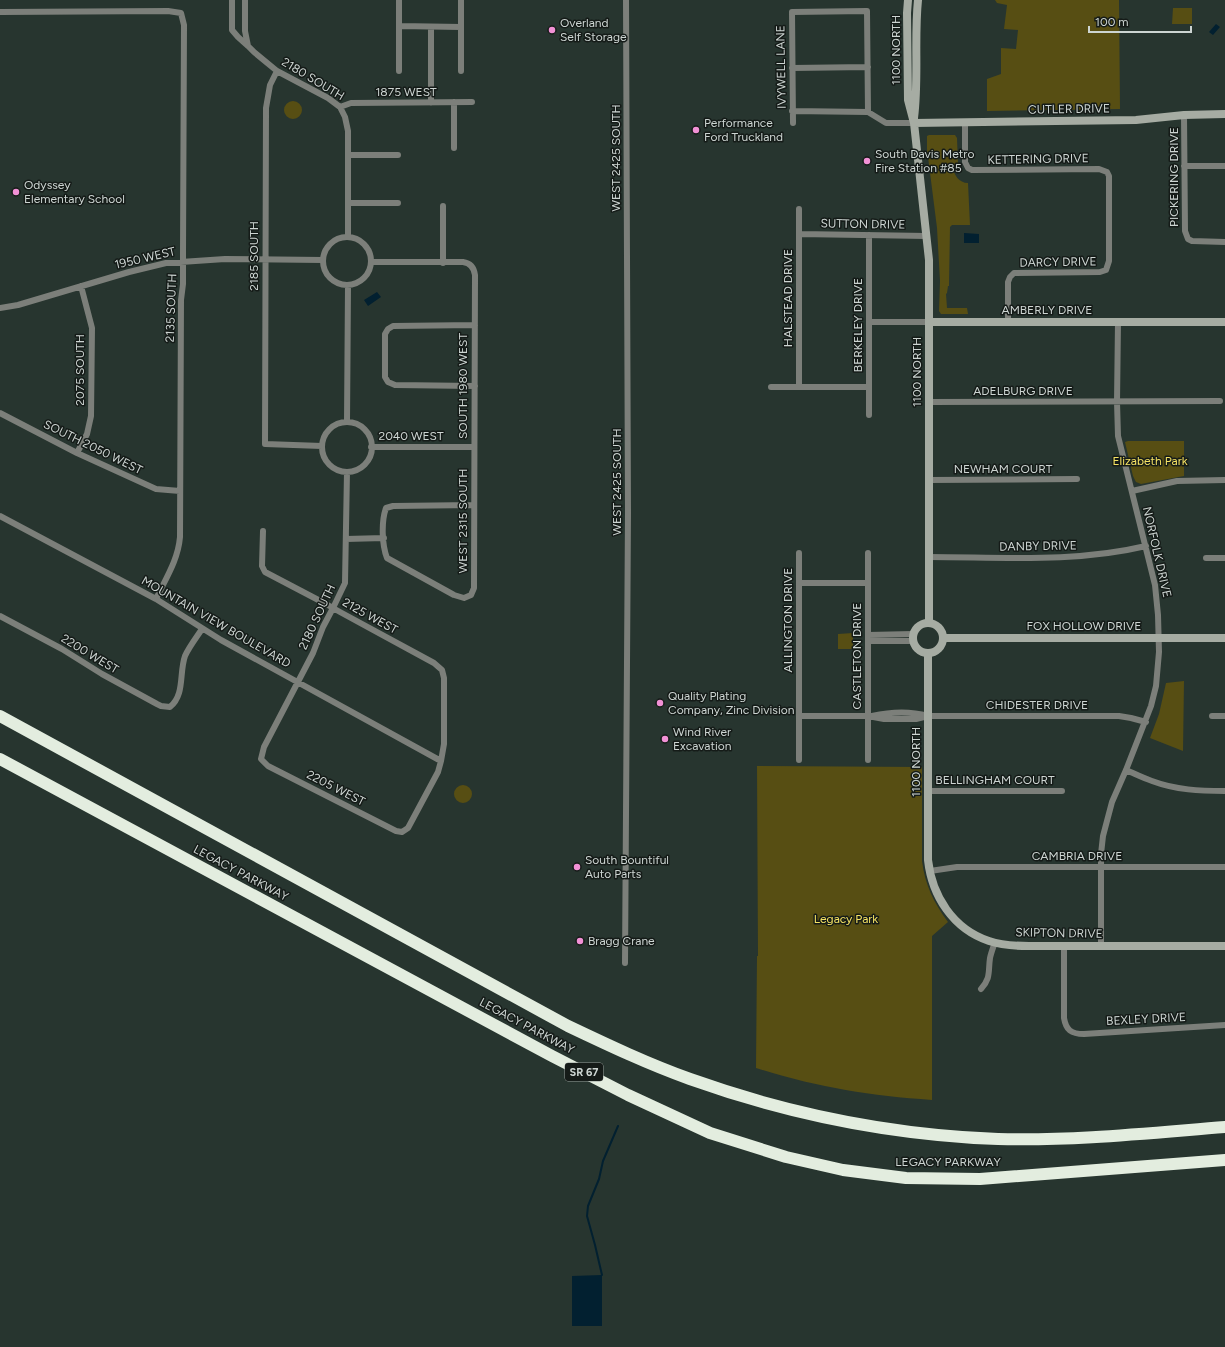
<svg xmlns="http://www.w3.org/2000/svg" width="1225" height="1347" font-family="Figtree,sans-serif">
<style>
.green{fill:#574e13}
.water{fill:#022030}
.lines{fill:none;stroke-linecap:round;stroke-linejoin:round}
.stream{stroke:#022030;stroke-width:2}
.street{stroke:#7c7f7a;stroke-width:6}
.secondary{stroke:#a6aca3;stroke-width:8}
.highway{stroke:#e3eddf;stroke-width:12}
.poi-dot{fill:#f291d6;stroke:#151b18;stroke-width:1.5}
.labels{text-anchor:middle;dominant-baseline:central;stroke-width:3;stroke-linejoin:round;paint-order:stroke}
.shield{fill:#151b18;stroke:#969d9a;stroke-width:1}
.shield-label{font-size:11px;font-weight:bold;fill:#cdd5d2}
.poi-label{font-size:12px;fill:#cdd5d2;stroke:#151b18;text-anchor:start}
.street-label{font-size:12px;fill:#cdd5d2;stroke:#151b18}
.park-label{font-size:12px;fill:#f5e263;stroke:#151b18}
</style>
<rect width="100%" height="100%" fill="#27352f"/>
<path class="green" d="M995,0H1119L1120,109L987,111V79L1001,74V48L1016,49L1018,30L1004,29L1007,5L997,3Z
M1173,8H1192V24H1172Z
M284 110a9 9 0 1 1 18 0a9 9 0 1 1-18 0Z
M929,135H955L957,138L958,164L952,166C954,175 959,183 968,183L970,225H952L950,227L949,286H948L947,293L946,294L947,308H967L968,314H941L939,311L940,281L937,228L927,149V136Z
M1128,441H1184V476L1141,484L1136,482L1133,476L1125,442Z
M853,633V649H838V634Z
M1184,681L1183,751L1150,738L1159,714L1166,683Z
M757,766L922,767V861C925,885 934,903 948,922L932,936V1100C869,1096 816,1087 756,1068L757,956H758Z
M454 794a9 9 0 1 1 18 0a9 9 0 1 1-18 0Z"/>
<path class="water" d="M1216,24L1220,27L1213,35L1209,32Z
M964,233L979,234V243H964Z
M377,292L381,297L368,306L364,300Z
M602,1275V1326H572V1276Z"/>
<g class="lines">
<path class="stream" d="M602,1275L595,1245L587,1216L588,1206L599,1179L603,1161L618,1126"/>
<path class="street" d="M232,0V30L238,37L248,46L254,52L277,71L328,98L340,107L345,117L348,131V237
M245,0V31L248,46
M0,12L168,11L181,13L184,25L183,252V284L181,300L180,537C178,560 166,578 156,599
M399,26L461,27
M792,68L868,67
M277,71L270,85L266,108L265,444L322,446
M399,71V0
M461,71V0
M454,102V148
M431,103V27
M340,107L351,103L472,102
M792,111L868,112L886,123H914
M1184,115L1185,231L1188,239L1192,241L1225,242
M965,122V162L968,168L972,170L1099,169L1107,172L1109,176V261L1106,270L1100,272L1014,273L1010,277L1008,282V322
M793,123L792,12L867,11L868,112
M348,155H398
M1184,166H1225
M348,203H398
M443,206V263
M799,234L927,236
M869,235V415
M323 261a24 24 0 1 1 48 0a24 24 0 1 1-48 0Z
M371,262H463C470,263 474,267 475,275L474,588L471,595L464,598L454,595L387,558C382,545 381,522 386,508L393,506L474,505
M0,308L18,305L129,272L166,263L225,259L323,260
M869,322H929
M475,325L393,326L388,329L385,334V377L388,382L395,385L475,386
M771,387H869
M799,387V209
M929,402L1220,401
M0,413L77,453L156,489L180,491
M347,422L348,286
M322 447a25 25 0 1 1 50 0a25 25 0 1 1-50 0Z
M371,447H474
M77,453L87,434L91,416L92,328L81,286
M929,480L1077,479
M1132,491L1177,481L1225,480
M0,516L156,599L221,640L441,761
M263,531L262,566L265,572L326,604L340,612L434,663L442,670L444,678V744L441,761L438,772L408,828L402,832L396,831L268,766L261,759L264,747L313,653L323,627L333,608L345,583L347,472
M346,539L384,538
M799,553V760
M868,553V760
M929,557C1001,557 1075,563 1146,546
M1206,558H1225
M799,583H868
M0,616L62,649L102,674L157,704L161,706L170,707C185,695 179,673 185,656C189,647 196,638 202,629
M868,635L913,634
M868,641H913
M799,716H868L884,719H916L928,716H1119L1131,718L1146,722
M872,716C890,712 910,711 928,716
M1212,716H1225
M1126,770C1135,774 1143,778 1152,781C1176,790 1200,791 1225,791
M928,791H1062
M930,871L957,867H1225
M1064,946V1018C1066,1030 1071,1034 1084,1034L1225,1025
M1101,946V854L1103,836L1112,802L1126,770L1151,706L1156,686L1159,652L1158,615L1155,585L1118,436L1117,402L1118,322
M625,963L628,513L626,0
M981,989C991,978 988,972 990,958C991,953 993,948 995,942"/>
<path class="secondary" d="M908,0L907,13L908,100L914,123L929,260V622
M914,118C919,79 914,39 918,0
M914,123L1136,120L1184,115L1225,114
M929,322H1225
M913 638a15 15 0 1 1 30 0a15 15 0 1 1-30 0Z
M943,638H1225
M928,653V860C932,896 953,929 989,941C1001,945 1015,946 1029,946H1225"/>
<path class="highway" d="M0,716L568,1026C608,1045 648,1064 690,1079C788,1114 894,1135 998,1139C1074,1141 1149,1133 1225,1127
M0,759L552,1056L628,1095L710,1133L786,1157L843,1170L906,1178L980,1179L1225,1160"/>
</g>
<g class="poi-dot">
<circle cx="552" cy="30" r="4"/>
<circle cx="696" cy="130" r="4"/>
<circle cx="867" cy="161" r="4"/>
<circle cx="16" cy="192" r="4"/>
<circle cx="660" cy="703" r="4"/>
<circle cx="665" cy="739" r="4"/>
<circle cx="577" cy="867" r="4"/>
<circle cx="580" cy="941" r="4"/>
</g>
<g class="labels">
<rect class="shield" x="565" y="1063" width="38" height="18" rx="3"/>
<g class="shield-label">
<text x="584" y="1072">SR 67</text>
</g>
<g class="poi-label">
<text x="560" y="23">Overland<tspan x="560" dy="14">Self Storage</tspan></text>
<text x="704" y="123">Performance<tspan x="704" dy="14">Ford Truckland</tspan></text>
<text x="875" y="154">South Davis Metro<tspan x="875" dy="14">Fire Station #85</tspan></text>
<text x="24" y="185">Odyssey<tspan x="24" dy="14">Elementary School</tspan></text>
<text x="668" y="696">Quality Plating<tspan x="668" dy="14">Company, Zinc Division</tspan></text>
<text x="673" y="732">Wind River<tspan x="673" dy="14">Excavation</tspan></text>
<text x="585" y="860">South Bountiful<tspan x="585" dy="14">Auto Parts</tspan></text>
<text x="588" y="941">Bragg Crane</text>
</g>
<g class="street-label">
<text transform="translate(896 50) rotate(-90)">1100 NORTH</text>
<text transform="translate(781 67) rotate(-91)">IVYWELL LANE</text>
<text transform="translate(313 79) rotate(31)">2180 SOUTH</text>
<text x="406" y="92">1875 WEST</text>
<text transform="translate(1069 109) rotate(-1)">CUTLER DRIVE</text>
<text transform="translate(616 158) rotate(-90)">WEST 2425 SOUTH</text>
<text transform="translate(1038 159) rotate(-1)">KETTERING DRIVE</text>
<text transform="translate(1174 177) rotate(-90)">PICKERING DRIVE</text>
<text transform="translate(863 224) rotate(1)">SUTTON DRIVE</text>
<text transform="translate(254 256) rotate(-90)">2185 SOUTH</text>
<text transform="translate(145 258) rotate(-13)">1950 WEST</text>
<text transform="translate(1058 262) rotate(-1)">DARCY DRIVE</text>
<text transform="translate(788 298) rotate(-90)">HALSTEAD DRIVE</text>
<text transform="translate(171 308) rotate(-88)">2135 SOUTH</text>
<text x="1047" y="310">AMBERLY DRIVE</text>
<text transform="translate(858 325) rotate(-90)">BERKELEY DRIVE</text>
<text transform="translate(80 370) rotate(-90)">2075 SOUTH</text>
<text transform="translate(917 372) rotate(-90)">1100 NORTH</text>
<text transform="translate(463 386) rotate(-90)">SOUTH 1980 WEST</text>
<text x="1023" y="391">ADELBURG DRIVE</text>
<text x="411" y="436">2040 WEST</text>
<text transform="translate(93 447) rotate(26)">SOUTH 2050 WEST</text>
<text x="1003" y="469">NEWHAM COURT</text>
<text transform="translate(617 482) rotate(-90)">WEST 2425 SOUTH</text>
<text transform="translate(463 521) rotate(-90)">WEST 2315 SOUTH</text>
<text transform="translate(1038 546) rotate(-1)">DANBY DRIVE</text>
<text transform="translate(1157 552) rotate(77)">NORFOLK DRIVE</text>
<text transform="translate(370 616) rotate(29)">2125 WEST</text>
<text transform="translate(317 617) rotate(-65)">2180 SOUTH</text>
<text transform="translate(788 620) rotate(-90)">ALLINGTON DRIVE</text>
<text transform="translate(216 622) rotate(30)">MOUNTAIN VIEW BOULEVARD</text>
<text x="1084" y="626">FOX HOLLOW DRIVE</text>
<text transform="translate(90 654) rotate(31)">2200 WEST</text>
<text transform="translate(857 656) rotate(-90)">CASTLETON DRIVE</text>
<text x="1037" y="705">CHIDESTER DRIVE</text>
<text transform="translate(916 762) rotate(-90)">1100 NORTH</text>
<text x="995" y="780">BELLINGHAM COURT</text>
<text transform="translate(336 788) rotate(27)">2205 WEST</text>
<text x="1077" y="856">CAMBRIA DRIVE</text>
<text transform="translate(241 873) rotate(28)">LEGACY PARKWAY</text>
<text transform="translate(1059 933) rotate(1)">SKIPTON DRIVE</text>
<text transform="translate(1146 1019) rotate(-3)">BEXLEY DRIVE</text>
<text transform="translate(527 1026) rotate(28)">LEGACY PARKWAY</text>
<text x="948" y="1162">LEGACY PARKWAY</text>
</g>
<g class="park-label">
<text x="1150" y="461">Elizabeth Park</text>
<text x="846" y="919">Legacy Park</text>
</g>
</g>
<path d="M1089 26v6h102v-6" fill="none" stroke="#cdd5d2" stroke-width="2"/>
<text x="1095" y="26" font-size="12" fill="#cdd5d2" stroke="#151b18" stroke-width="3" paint-order="stroke">100 m</text>
</svg>
